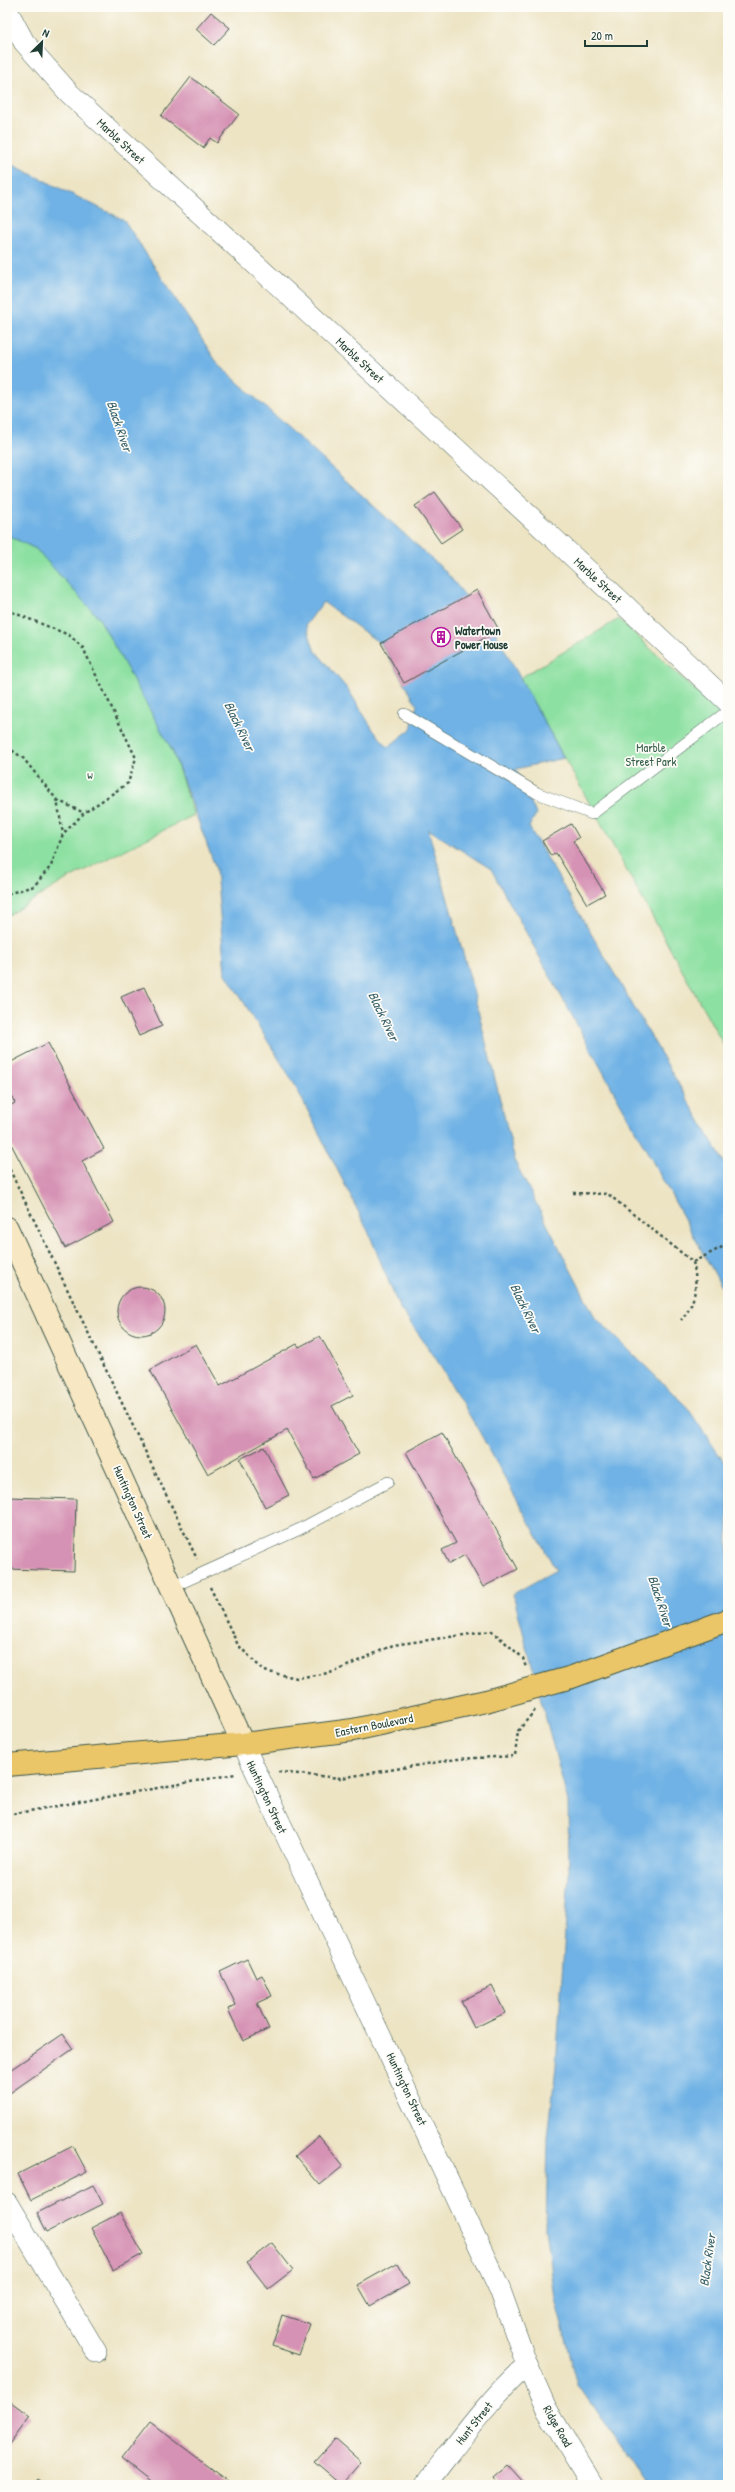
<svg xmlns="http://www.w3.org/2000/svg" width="735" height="2492" font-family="'Patrick Hand',sans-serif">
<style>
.green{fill:#8ce0a1;stroke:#568e6a}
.water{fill:#70b2e5;stroke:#48788c;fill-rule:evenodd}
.building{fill:#d692b4}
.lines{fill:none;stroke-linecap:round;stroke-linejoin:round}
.lane-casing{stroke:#3e564a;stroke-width:12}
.street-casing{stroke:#3e564a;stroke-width:22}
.secondary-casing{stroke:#3e564a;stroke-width:24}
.primary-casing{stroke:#3e564a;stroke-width:24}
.path{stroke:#3e564a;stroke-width:2.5;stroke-dasharray:3 3;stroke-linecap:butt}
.lane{stroke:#fff;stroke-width:11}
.street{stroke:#fff;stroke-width:21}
.secondary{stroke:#f7e8c3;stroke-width:22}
.primary{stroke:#eac669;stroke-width:22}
.primary-bridge-casing{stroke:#3e564a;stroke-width:24;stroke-linecap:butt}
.primary-bridge{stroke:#eac669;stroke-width:22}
.labels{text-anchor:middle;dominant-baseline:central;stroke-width:3.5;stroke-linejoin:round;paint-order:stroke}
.street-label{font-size:12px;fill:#1f3d34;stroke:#fdfcf7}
.poi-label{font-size:12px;font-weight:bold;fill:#1f3d34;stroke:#fdfcf7;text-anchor:start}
.park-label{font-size:12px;fill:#355e4a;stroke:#fdfcf7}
.water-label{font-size:13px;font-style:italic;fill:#376069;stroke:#fdfcf7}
</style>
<rect width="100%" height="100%" fill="#fdfcf7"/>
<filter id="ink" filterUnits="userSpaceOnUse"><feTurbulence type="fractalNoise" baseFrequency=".025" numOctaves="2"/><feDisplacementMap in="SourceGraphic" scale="8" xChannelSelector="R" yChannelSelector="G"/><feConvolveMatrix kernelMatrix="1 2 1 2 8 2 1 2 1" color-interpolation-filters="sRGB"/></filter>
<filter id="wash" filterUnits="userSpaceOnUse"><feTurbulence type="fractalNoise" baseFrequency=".012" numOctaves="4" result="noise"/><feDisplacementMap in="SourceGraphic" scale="16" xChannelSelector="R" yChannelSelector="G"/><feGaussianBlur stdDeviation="0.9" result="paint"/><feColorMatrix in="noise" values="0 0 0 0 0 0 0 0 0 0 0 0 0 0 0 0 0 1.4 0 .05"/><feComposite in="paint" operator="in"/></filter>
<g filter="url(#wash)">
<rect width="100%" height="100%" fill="#ede4c4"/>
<path class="green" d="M7,535L36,549L99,618L172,750L194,815L67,879L7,916Z
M619,619L728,721V1053L520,678Z"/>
<path class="water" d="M7,162L124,220L218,364L445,571L495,632L564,758L516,769L536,814L529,827L728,1169V1298L491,869L428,829L470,978L516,1164L595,1317L687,1407L728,1468V2485H647L578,2385L555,2299L546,2228L548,2138L556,2066L569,1873L568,1802L513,1594L556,1570L480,1433L435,1357L399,1307L368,1231L295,1085L225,972L216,869L172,750L99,618L36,549L7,535ZM323,602L381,644L417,705L411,729L388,747L374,731L349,691L314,649L306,625Z"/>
<g id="blocks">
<path class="building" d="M211,12L230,28L214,45L196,29Z
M191,77L239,114L217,143L210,138L203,148L161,116Z
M435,492L462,529L441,543L415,506Z
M477,590L499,630L404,683L381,643Z
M571,824L579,838L573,841L605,894L587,904L556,853L551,856L542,841Z
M144,987L162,1026L139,1036L121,997Z
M48,1043L104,1149L82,1161L114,1222L65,1248L7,1136V1107L15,1103L7,1086V1064Z
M117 1311a24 24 0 1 1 48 0a24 24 0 1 1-48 0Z
M320,1336L353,1395L332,1406L359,1454L314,1479L287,1430L208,1474L150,1370L196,1344L220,1386L297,1344L299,1347Z
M442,1432L518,1569L483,1587L465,1555L449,1564L442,1550L456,1543L406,1452Z
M264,1447L289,1495L265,1507L240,1459Z
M7,1497L76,1499L74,1571L7,1569Z
M247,1959L256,1978L262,1975L272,1996L257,2003L269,2029L243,2041L228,2009L236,2005L220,1972Z
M492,1986L505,2013L474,2028L461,2001Z
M63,2034L73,2049L7,2095V2072Z
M319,2136L343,2166L320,2185L295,2156Z
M73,2146L87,2172L31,2200L18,2174Z
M93,2185L103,2204L47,2232L37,2213Z
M120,2213L143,2254L113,2270L91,2228Z
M272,2243L293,2270L268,2289L247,2262Z
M397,2263L409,2284L370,2306L358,2285Z
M282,2315L310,2324L299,2355L272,2346Z
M7,2399L30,2416L7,2447Z
M150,2422L227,2480L223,2485H154L121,2459Z
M335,2439L361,2462L341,2485L314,2462Z
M508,2465L526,2485H498L493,2478Z
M38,2479L46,2485H33Z"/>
</g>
</g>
<g filter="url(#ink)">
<use href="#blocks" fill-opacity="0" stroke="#3e564a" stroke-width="1"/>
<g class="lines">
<defs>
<path id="lane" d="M404,714L537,793L592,814L728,711
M172,1587L300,1529L388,1482"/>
<path id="street" d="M8,7V12L24,42L69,93L550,535L728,702
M243,1744L500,2290L527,2365L546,2408L592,2485
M7,2203L96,2352
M425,2485C457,2444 488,2400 527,2365"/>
<path id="secondary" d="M7,1228L243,1744"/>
<path id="primary" d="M7,1765L243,1744L353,1730L486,1701"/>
</defs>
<use href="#lane" class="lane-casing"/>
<use href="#street" class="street-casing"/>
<use href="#secondary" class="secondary-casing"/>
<use href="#primary" class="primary-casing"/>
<path class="path" d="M7,610L69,635L83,648L136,758L128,783L84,813L63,834L51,866L34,886L7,894
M7,747L23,758L57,800L63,834
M57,800L84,813
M7,1164L197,1559
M573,1193L608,1194L693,1262C698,1283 696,1304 681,1320
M693,1262L728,1244
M210,1587L238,1645L264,1671L297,1678L334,1672L393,1645L492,1631L523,1658L526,1668
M278,1772L340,1778L457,1759L515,1756L518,1731L536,1709
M7,1815L235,1774"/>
<use href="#lane" class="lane"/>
<use href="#street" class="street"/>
<use href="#secondary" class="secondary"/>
<use href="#primary" class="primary"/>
<defs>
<path id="primary-bridge" d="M486,1701L572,1677L728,1620"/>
</defs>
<use href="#primary-bridge" class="primary-bridge-casing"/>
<use href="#primary-bridge" class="primary-bridge"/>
</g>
</g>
<defs>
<symbol id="building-ring" viewBox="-11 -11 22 22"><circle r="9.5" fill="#fdfcf7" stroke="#b5179e" stroke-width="1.5"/><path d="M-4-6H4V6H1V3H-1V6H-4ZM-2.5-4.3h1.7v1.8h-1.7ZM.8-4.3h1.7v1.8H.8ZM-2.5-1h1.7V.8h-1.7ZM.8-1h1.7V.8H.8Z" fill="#b5179e"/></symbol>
</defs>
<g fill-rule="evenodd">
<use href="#building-ring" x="430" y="626" width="22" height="22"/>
</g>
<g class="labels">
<g class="street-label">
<text transform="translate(121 141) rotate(43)">Marble Street</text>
<text transform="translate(360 360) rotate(43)">Marble Street</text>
<text transform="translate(598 580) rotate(43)">Marble Street</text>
<text transform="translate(133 1502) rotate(66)">Huntington Street</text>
<text transform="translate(374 1725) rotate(-11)">Eastern Boulevard</text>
<text transform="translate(267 1797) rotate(65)">Huntington Street</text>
<text transform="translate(407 2089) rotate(65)">Huntington Street</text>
<text transform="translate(474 2423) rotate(-51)">Hunt Street</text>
<text transform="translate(558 2426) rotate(60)">Ridge Road</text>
</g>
<g class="poi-label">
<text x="455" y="630">Watertown<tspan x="455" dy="14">Power House</tspan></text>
</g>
<g class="park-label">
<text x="651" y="747">Marble<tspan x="651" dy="14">Street Park</tspan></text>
<text x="90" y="774">w</text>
</g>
<g class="water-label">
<text transform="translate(120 426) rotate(71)">Black River</text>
<text transform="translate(240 726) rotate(64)">Black River</text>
<text transform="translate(384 1016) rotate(64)">Black River</text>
<text transform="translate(526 1308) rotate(64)">Black River</text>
<text transform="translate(661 1601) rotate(72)">Black River</text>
<text transform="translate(707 2260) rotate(-82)">Black River</text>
</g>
</g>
<rect width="735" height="2492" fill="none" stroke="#fdfcf7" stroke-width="24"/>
<g transform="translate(42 42) rotate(24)" stroke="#fdfcf7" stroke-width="3" paint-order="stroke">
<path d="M0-3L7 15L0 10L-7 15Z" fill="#1f3d34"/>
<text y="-6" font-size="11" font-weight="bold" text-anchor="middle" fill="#1f3d34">N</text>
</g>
<path d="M585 40v6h62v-6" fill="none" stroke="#1f3d34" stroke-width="2"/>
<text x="591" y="40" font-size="12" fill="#1f3d34" stroke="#fdfcf7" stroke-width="3" paint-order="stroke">20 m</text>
</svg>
